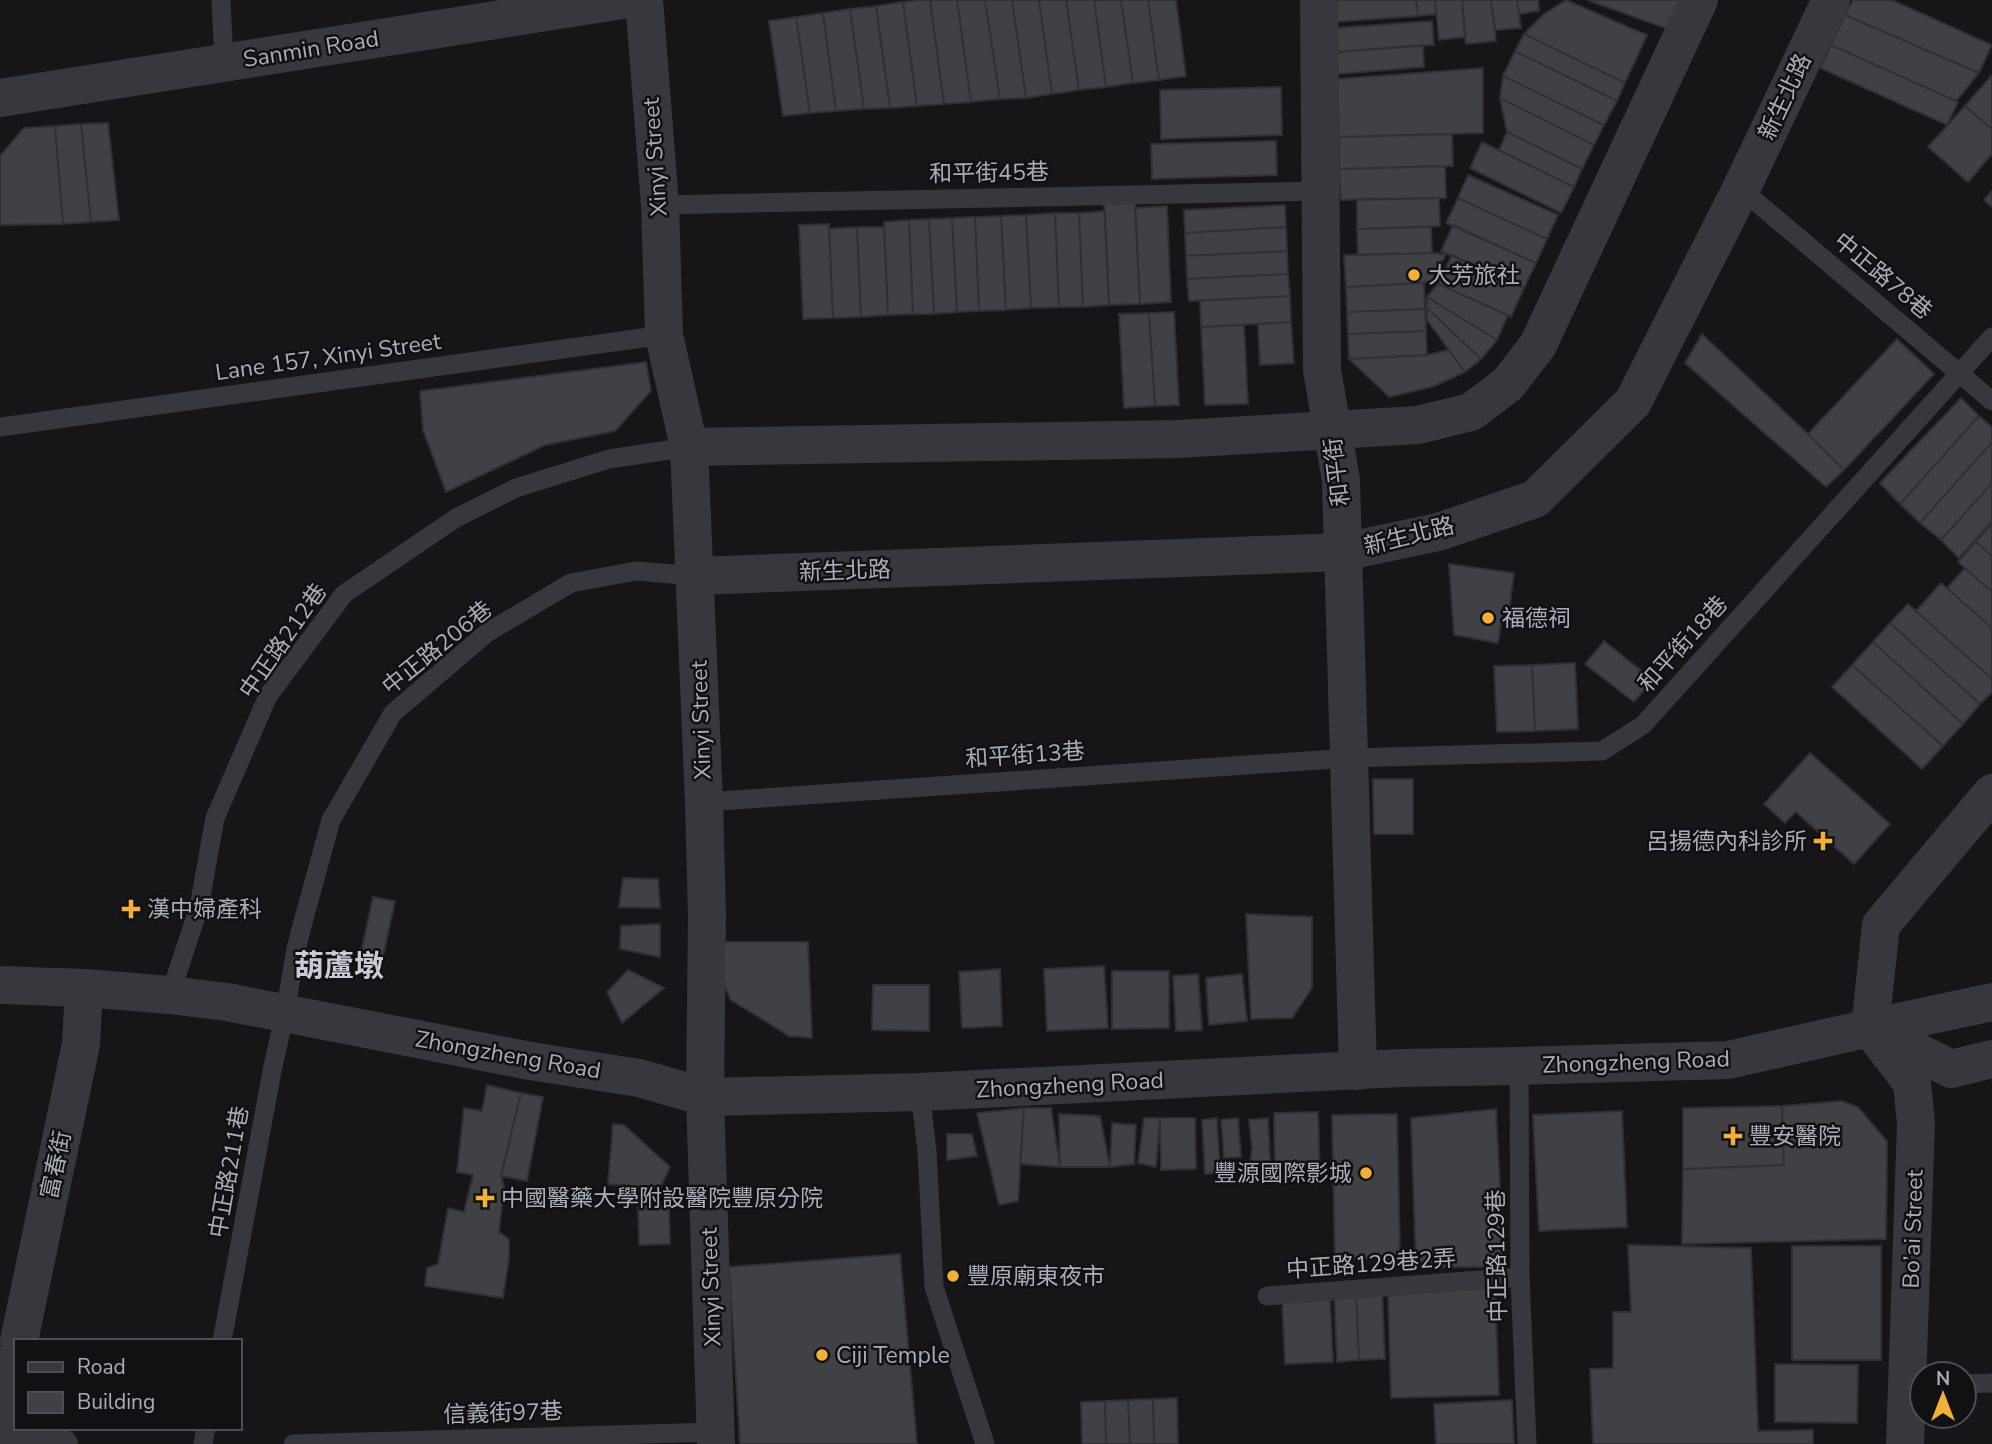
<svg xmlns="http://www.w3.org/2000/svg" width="1992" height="1444" font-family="'Nunito Sans','Noto Sans TC',sans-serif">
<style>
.building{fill:#404145;stroke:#303034;stroke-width:2}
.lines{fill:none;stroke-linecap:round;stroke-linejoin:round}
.service{stroke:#37383d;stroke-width:19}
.pedestrian{stroke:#37383d;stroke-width:28}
.minor{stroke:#37383d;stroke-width:38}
.tertiary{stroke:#37383d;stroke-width:38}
.poi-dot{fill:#f2b134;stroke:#111113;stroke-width:2.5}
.labels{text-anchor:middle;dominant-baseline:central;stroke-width:5;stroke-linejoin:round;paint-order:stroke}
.street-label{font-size:23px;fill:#a8adb8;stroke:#111113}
.poi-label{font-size:23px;fill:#a8adb8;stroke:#111113;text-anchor:start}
.district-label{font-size:30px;font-weight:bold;fill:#c9ccd4;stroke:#111113}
</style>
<rect width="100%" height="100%" fill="#161618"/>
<path class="building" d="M918,0H930L944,104L917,106L903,2Z
M930,0H957L971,102L944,104Z
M957,0H985L1000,99L971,102Z
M985,0H1012L1026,98L1000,99Z
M1012,0H1039L1052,94L1026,98Z
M1039,0H1066L1079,90L1052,94Z
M1066,0H1094L1106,87L1079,90Z
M1094,0H1121L1133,83L1106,87Z
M1121,0H1148L1159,80L1133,83Z
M1148,0H1176L1186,76L1159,80Z
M1334,0H1416L1418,16L1334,22Z
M1416,0H1435L1436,14L1418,16Z
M1435,0H1462L1465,37L1439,40Z
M1462,0H1491L1496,41L1466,44Z
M1491,0H1517L1521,28L1495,30Z
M1517,0H1538L1539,11L1519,14Z
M1566,0L1647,35L1625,83L1524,34L1544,14Z
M1587,0H1689L1676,32Z
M1853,0H1892L1992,45L1979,73L1845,15Z
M903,2L917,106L890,108L876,6Z
M876,6L890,108L864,109L850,9Z
M850,9L864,109L836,111L823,13Z
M823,13L836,111L810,113L796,17Z
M1845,15L1979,73L1956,101L1831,45Z
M796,17L810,113L783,116L769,21Z
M1432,21L1434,45L1336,52L1334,28Z
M1524,34L1625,83L1617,101L1515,51Z
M1423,45L1424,67L1338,74L1336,52Z
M1831,45L1958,102L1947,125L1820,68Z
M1515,51L1617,101L1604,125L1503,76Z
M1483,68V133L1339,137L1337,79Z
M1992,75V129L1965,106Z
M1503,76L1604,125L1594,145L1500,98Z
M1281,87L1282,135L1161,139L1160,90Z
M1500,98L1594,145L1582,169L1507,132Z
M1965,106L1992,129V154L1968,182L1928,147Z
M108,123L119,220L91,222L81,124Z
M81,124L91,222L63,224L55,126Z
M55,126L63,224L0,225V156L24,128Z
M1507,132L1582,169L1574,187L1499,150Z
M1452,134L1453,166L1339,169V137Z
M1276,141L1277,175L1152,179L1151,144Z
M1482,142L1574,187L1561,213L1470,168Z
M1445,166L1446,198L1341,200L1339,169Z
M1468,175L1558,215L1547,239L1458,198Z
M1992,191V207L1984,200Z
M1439,198L1440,226L1357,229V199Z
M1458,198L1547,239L1536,263L1446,223Z
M1135,201L1140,304L1109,305L1104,203Z
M1285,205L1286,227L1185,233L1184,210Z
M1167,206L1171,302L1140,304L1135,208Z
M1105,211L1109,305L1083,307L1079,213Z
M1055,213L1059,307L1031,308L1026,215Z
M1055,213H1079L1083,307H1059Z
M1026,215L1031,308L1006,310L1001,216Z
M1001,216L1006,310L979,311L975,217Z
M975,217L979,311L957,312L952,218Z
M952,218L957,312L934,314L929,219Z
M929,219L934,314H913L909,220Z
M909,220L913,314L888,315L884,222Z
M829,224L833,318L803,319L799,225Z
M1453,225L1536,263L1524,288L1441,251Z
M857,227L861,317L833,318L829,229Z
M857,227H884L888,315L861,317Z
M1286,227L1287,251L1186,256L1185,233Z
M1431,227L1432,253L1358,255L1357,229Z
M1287,251L1288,274L1187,279L1186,256Z
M1432,253L1446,254L1433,280L1424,283L1346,287L1344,255Z
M1452,255L1524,288L1511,317L1438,284Z
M1288,274L1290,296L1189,301L1187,279Z
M1424,283L1425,309L1347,312L1346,287Z
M1438,284L1508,315L1497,340L1427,297Z
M1290,296L1291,322L1201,327L1200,301Z
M1427,297L1497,340L1481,359L1427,308Z
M1427,308L1481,359L1465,372L1427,320Z
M1425,309L1426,331L1348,334L1347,312Z
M1174,312L1179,405L1155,406L1149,313Z
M1149,313L1155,406L1124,408L1119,314Z
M1291,322L1294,363L1260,365L1258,324Z
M1244,325L1248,404L1205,405L1201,327Z
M1426,331L1427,355L1349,359L1348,334Z
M1702,334L1808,434L1844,470L1826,487L1685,363Z
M1897,339L1934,374L1844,470L1808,434Z
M1448,350L1465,372L1432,387L1389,397L1349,359L1427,355Z
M646,362L651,391L615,431L545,445L446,492L423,430L420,391Z
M1961,398L1979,416L1900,504L1880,483Z
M1979,416L1992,427V442L1920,523L1900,504Z
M1992,442V483L1941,540L1920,523Z
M1992,483V521L1959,558L1941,540Z
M1992,524V556L1976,542Z
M1976,542L1992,556V592L1958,562Z
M1449,564L1514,573L1509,612L1503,611L1498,643L1454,635Z
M1965,568L1992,592V628L1947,588Z
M1941,583L1992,628V679L1916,611Z
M1908,604L1992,679V692L1980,704L1890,623Z
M1890,623L1980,704L1963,724L1873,642Z
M1604,641L1653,680L1634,702L1585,664Z
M1873,642L1963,724L1943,746L1852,665Z
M1575,663L1578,729L1535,731L1532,665Z
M1532,665L1535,731L1497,732L1494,666Z
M1852,665L1943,746L1922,769L1832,687Z
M1810,753L1890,824L1854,864L1796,812L1785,823L1764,804Z
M1373,779H1413V834H1374Z
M623,878L658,879L660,908L619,907Z
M373,897L395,901L380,971L358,966Z
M1246,914L1312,917V988L1292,1018L1251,1019Z
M660,924V957L620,949L621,926Z
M719,942H808L812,1038L789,1036L731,1000L725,987Z
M1104,966L1108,1028L1047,1031L1044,969Z
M1000,969L1002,1026L962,1028L959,972Z
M628,970L664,988L622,1023L607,992Z
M1112,971H1169V1028L1112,1029Z
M1198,974L1202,1030L1176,1031L1173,976Z
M1242,974L1247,1021L1209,1025L1206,978Z
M873,985H929V1031L872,1030Z
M487,1085L521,1093L501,1176L504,1187L499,1232L509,1239V1258L503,1298L425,1286L427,1268L438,1264L448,1208L464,1212L473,1175L457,1172L464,1108L482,1111Z
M521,1093L543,1097L527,1181L501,1176Z
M1842,1101L1858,1107L1887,1141L1886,1239L1682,1244L1683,1169L1784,1165L1782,1106Z
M1782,1106L1784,1165L1683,1169V1108Z
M1024,1108H1051L1060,1167L1020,1164Z
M1024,1108L1018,1201L999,1205L977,1113Z
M1496,1109L1504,1267H1416L1411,1118Z
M1622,1111L1627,1227L1539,1231L1533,1115Z
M1318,1112L1320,1180L1275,1182L1274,1113Z
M1059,1114L1100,1116L1110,1167H1060Z
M1397,1114L1400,1258L1335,1259L1332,1115Z
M1144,1118H1160L1156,1167L1138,1163Z
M1160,1118H1195L1196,1169L1161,1170Z
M1217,1118L1220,1173L1205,1174L1202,1120Z
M1238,1118L1241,1157L1224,1158L1221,1120Z
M1268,1118L1271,1177L1249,1176L1252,1148L1249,1120Z
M1112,1123L1136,1125L1134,1164L1110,1167Z
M613,1124L624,1125L670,1167L660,1189L608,1184Z
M947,1134H972L977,1156L947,1160Z
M638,1204L669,1206L670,1244L639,1245Z
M1628,1245L1751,1248L1758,1431L1813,1430V1444H1593L1590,1369L1613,1368V1312H1631Z
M1792,1246H1881V1360H1792Z
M900,1254L917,1444H740L729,1267Z
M1495,1288L1499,1395L1391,1398L1388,1290Z
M1382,1289L1385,1359L1359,1360L1356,1290Z
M1356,1290L1359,1360L1337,1362L1334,1291Z
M1330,1297L1333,1362L1285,1364L1282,1299Z
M1775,1364L1858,1365L1857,1423L1775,1422Z
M1177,1398L1178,1444H1154L1153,1399Z
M1153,1399L1154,1444H1130L1128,1400Z
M1128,1400L1130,1444H1106L1105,1401Z
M1512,1400L1514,1444H1436L1434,1404Z
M1105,1401L1106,1444H1082L1081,1402Z"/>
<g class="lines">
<path class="service" d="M221,0L224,63
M1741,189L1992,401
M660,205L1320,191
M0,427L664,335
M704,802L1350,758L1602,751L1643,725L1992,337
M170,995L199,907L215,818L268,696L344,594L456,518L516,488L609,459L689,447
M1519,1066L1520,1277L1527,1444
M920,1092L927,1151L934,1287L985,1444
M1267,1296L1520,1277
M222,1341L272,1071L285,1013L296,949L303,922L331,820L393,713L488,632L571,583L636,571L695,576
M1964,1384L1992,1383
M203,1444L206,1428
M293,1444L715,1432"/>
<path class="pedestrian" d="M0,1438L64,1444"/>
<path class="minor" d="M644,0L660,205L664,335L689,447L704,802L707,915L705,1097L716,1444
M1319,0L1322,370L1341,480L1358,1071
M689,447L1178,439L1418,425L1471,412L1508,384L1538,345L1699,0
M695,576L1343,552L1438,532L1535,499L1633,402L1741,189L1831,0
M1870,1028L1912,1083L1916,1123L1905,1444
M1870,1028L1992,1002
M1878,1032L1951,1069L1992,1059
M19,1341L81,1044L84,988
M0,1433L16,1358"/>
<path class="tertiary" d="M0,98L622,0
M0,985L84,988L170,995L227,1002L530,1061L639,1078L705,1097L920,1092L1401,1068L1519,1066L1728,1060L1870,1028L1881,925L1992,793"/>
</g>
<g class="poi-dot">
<circle cx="1414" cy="275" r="7"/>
<circle cx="1488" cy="618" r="7"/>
<path d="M1819.5 830.5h7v7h7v7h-7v7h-7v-7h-7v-7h7z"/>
<path d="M127.5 898.5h7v7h7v7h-7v7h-7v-7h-7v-7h7z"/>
<path d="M1729.5 1125.5h7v7h7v7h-7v7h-7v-7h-7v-7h7z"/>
<circle cx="1366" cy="1173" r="7"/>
<path d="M481.5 1187.5h7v7h7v7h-7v7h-7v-7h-7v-7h7z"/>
<circle cx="953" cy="1276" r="7"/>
<circle cx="822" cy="1355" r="7"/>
</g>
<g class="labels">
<g class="street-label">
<text transform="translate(311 49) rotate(-9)">Sanmin Road</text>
<text transform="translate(1785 97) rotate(-65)">新生北路</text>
<text transform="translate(655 157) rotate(-94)">Xinyi Street</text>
<text transform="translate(989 173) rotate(-1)">和平街45巷</text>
<text transform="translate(1883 276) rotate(40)">中正路78巷</text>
<text transform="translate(328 357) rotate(-8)">Lane 157, Xinyi Street</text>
<text transform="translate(1337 472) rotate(-97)">和平街</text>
<text transform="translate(1409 536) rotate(-14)">新生北路</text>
<text transform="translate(845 571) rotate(-2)">新生北路</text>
<text transform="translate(283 641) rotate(-55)">中正路212巷</text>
<text transform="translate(1683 644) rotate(-48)">和平街18巷</text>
<text transform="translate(437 648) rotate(-39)">中正路206巷</text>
<text transform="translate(701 720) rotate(-92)">Xinyi Street</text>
<text transform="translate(1025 755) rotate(-4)">和平街13巷</text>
<text transform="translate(508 1055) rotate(10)">Zhongzheng Road</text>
<text transform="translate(1636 1062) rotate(-2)">Zhongzheng Road</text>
<text transform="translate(1070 1085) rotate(-3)">Zhongzheng Road</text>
<text transform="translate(56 1165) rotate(-78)">富春街</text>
<text transform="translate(229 1172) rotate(-80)">中正路211巷</text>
<text transform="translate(1913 1229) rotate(-88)">Bo’ai Street</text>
<text transform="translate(1497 1256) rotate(-91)">中正路129巷</text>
<text transform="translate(1371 1264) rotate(-4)">中正路129巷2弄</text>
<text transform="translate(711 1287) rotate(-92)">Xinyi Street</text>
<text transform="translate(503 1413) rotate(-2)">信義街97巷</text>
</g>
<g class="poi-label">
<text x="1428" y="275">大芳旅社</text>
<text x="1502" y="618">福德祠</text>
<text x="1807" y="841" text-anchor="end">呂揚德內科診所</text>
<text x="147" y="909">漢中婦產科</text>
<text x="1749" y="1136">豐安醫院</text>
<text x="1352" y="1173" text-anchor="end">豐源國際影城</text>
<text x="501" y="1198">中國醫藥大學附設醫院豐原分院</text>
<text x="967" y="1276">豐原廟東夜市</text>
<text x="836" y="1355">Ciji Temple</text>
</g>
<g class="district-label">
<text x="339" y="966">葫蘆墩</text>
</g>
</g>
<rect x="14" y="1339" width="228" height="91" fill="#111113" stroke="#4d4f55" stroke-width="2"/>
<rect x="28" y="1362" width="35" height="10" fill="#37383d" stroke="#4d4f55" stroke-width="2"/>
<text x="77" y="1374" font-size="21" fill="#a8adb8">Road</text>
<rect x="28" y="1392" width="35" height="21" fill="#404145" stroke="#4d4f55" stroke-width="2"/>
<text x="77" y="1409" font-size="21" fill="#a8adb8">Building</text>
<g transform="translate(1943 1395)"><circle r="33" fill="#111113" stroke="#4d4f55" stroke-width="2"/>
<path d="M0-5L12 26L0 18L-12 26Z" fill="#f2b134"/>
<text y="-10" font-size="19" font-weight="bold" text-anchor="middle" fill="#a8adb8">N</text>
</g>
</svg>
